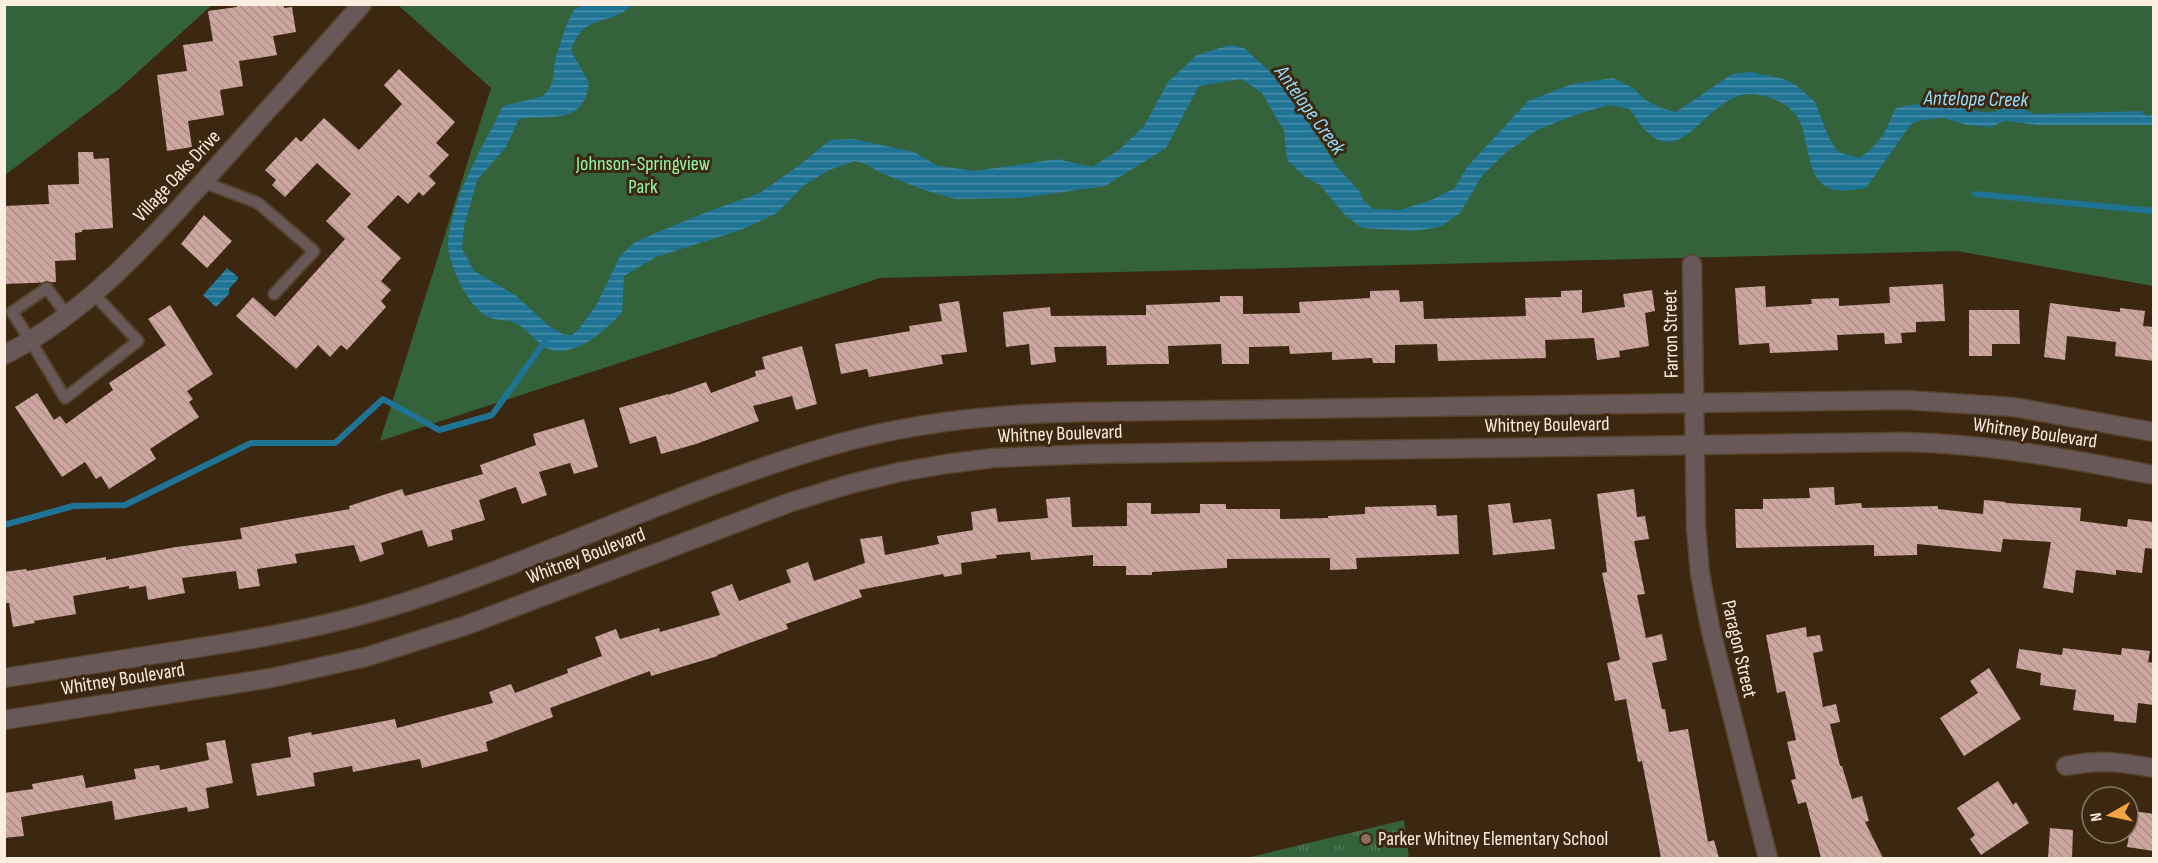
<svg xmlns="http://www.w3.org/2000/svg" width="2158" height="863" font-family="'Sofia Sans Condensed',sans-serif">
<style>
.grass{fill:url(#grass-tufts)}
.park{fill:#33623b}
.water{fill:url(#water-rules)}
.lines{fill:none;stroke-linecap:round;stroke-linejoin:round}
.stream{stroke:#1f7496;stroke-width:6}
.building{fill:url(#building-back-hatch)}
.service-casing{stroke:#57442e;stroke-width:14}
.minor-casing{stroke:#57442e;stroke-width:21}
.tertiary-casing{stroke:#57442e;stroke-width:21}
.service{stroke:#685857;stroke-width:10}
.minor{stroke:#685857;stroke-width:18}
.tertiary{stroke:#685857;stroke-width:18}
.education-dot{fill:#8d6e63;stroke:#3c2811;stroke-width:2}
.labels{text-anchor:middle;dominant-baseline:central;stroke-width:6;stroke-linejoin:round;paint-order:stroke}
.park-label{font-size:20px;fill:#94f7a5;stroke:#3c2811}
.street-label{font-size:20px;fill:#fbede0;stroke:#3c2811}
.poi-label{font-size:20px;fill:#fbede0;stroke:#3c2811;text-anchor:start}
.water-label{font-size:21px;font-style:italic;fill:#92dcff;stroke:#3c2811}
</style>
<defs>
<pattern id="grass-tufts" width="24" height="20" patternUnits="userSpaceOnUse" patternTransform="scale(1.5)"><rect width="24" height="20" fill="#33623b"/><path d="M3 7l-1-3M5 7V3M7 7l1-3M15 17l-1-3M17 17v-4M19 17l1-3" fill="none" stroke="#517957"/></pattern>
<pattern id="water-rules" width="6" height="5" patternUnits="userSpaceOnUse" patternTransform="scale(1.5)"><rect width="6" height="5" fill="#1f7496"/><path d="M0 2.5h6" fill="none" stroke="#4c8fa9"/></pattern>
<pattern id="building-back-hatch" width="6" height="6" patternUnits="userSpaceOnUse" patternTransform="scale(1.5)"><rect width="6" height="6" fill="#cda6a0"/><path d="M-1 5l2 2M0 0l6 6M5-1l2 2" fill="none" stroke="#ac8e89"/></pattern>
</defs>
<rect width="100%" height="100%" fill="#3c2811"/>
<path class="grass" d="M1404,820L1409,858H1246Z"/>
<path class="park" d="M5,4H212V5L119,89L5,175Z
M398,5H2153V286L1957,251L880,278L380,441L491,88Z"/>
<path class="water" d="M584,4L632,5C609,28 584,11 571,51L589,83C584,126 550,114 519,119L506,147L477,180L464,227L462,249L474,271L515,295L549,326L563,334L572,335L579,329L597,304L620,256L635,242L704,213L760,193L801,164L830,140L853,139L914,152L938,166L975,171L1057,159L1092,167L1119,150L1144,126L1168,82L1197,55L1230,45L1244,48L1273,75L1294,101L1337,167L1360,192L1363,200L1373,209L1400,210L1429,201L1455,188L1467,167L1528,101L1572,84L1613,78L1633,88L1644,99L1661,108L1676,112L1732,74L1751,72L1784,79L1797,86L1815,102L1829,138L1838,152L1859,158C1881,144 1885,131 1896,108C1912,104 1931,102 1948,104C1976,106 1982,122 2011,104L2034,114L2142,111L2143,114L2149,116L2153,114V125H2038L2007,121L1999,123L1992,127L1968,125L1943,118L1922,120L1911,124L1866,188C1855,189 1839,193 1829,188C1804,178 1810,133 1796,115C1788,104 1773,98 1760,95C1703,82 1682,196 1630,109L1609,105L1578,114L1537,130L1504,154L1482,176L1460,213L1440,227L1414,231L1362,228L1345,215L1320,185L1305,177L1287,160L1284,131L1262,93L1241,79L1199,86L1166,148L1105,186L1021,198L955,199L924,190L881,173L868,165L855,161L829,170L803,186L777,213L741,230L656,257L624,276L622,313C605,329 586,349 561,351C541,353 531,330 515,323C507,319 496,321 488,317C469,308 447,263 448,242C453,194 482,149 503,106L541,97L548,91L553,81L555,60L566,26L574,10Z
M227,268L238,277V279L229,289V294L216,307L203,295Z"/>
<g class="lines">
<path class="stream" d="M1975,194L2154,211
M4,525L73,506L125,505L251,443H335L383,399L439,430L492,415L546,340"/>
</g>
<path class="building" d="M237,4H284V8L292,7L296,32L273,36L277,55L239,61L243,86L220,90L224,115L188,121L192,147L167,151L157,75L187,71L183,45L213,41L208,11L237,7Z
M399,69L455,122L436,143L449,155L429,176L436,183L423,196L419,192L408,204L398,195L367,227L401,258L381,281L391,290L381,301L386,307L347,350L341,345L330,357L318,345L296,369L236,316L253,297L275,317L345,239L326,221L351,194L317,163L285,197L272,185L276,180L265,170L296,137L301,142L324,118L359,150L402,104L384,85Z
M78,152H93L94,159L109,158L113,228L82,230V232L75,233L76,260L55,261L56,282L4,284V206L49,204L48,185L79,184Z
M204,215L232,241L207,268L181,244Z
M1943,284L1945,321L1916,322V332L1901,333L1902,343L1885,344L1884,333L1837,335L1838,350L1770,353L1769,343L1739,345L1735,288L1765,286L1766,307L1812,304L1811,299L1839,298V306L1890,303L1889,287Z
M1399,290L1400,302L1423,301L1424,319L1526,316L1525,298L1561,297V291L1582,290V313L1625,307L1623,294L1652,290L1655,311L1645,313L1649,346L1619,351L1620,357L1597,360L1594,338L1545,340L1546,358L1438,361L1437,344L1395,345V363H1373L1372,358L1332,360V352L1290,354L1289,346L1249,347V364H1222L1221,344L1168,346L1169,364H1151L1107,365L1106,346L1054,347L1056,362L1031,365L1029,344L1006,347L1003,312L1050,307L1051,316L1146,315V305L1220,302V296H1243V314L1300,313L1299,302L1370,298V291Z
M959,301L967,352L941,355L943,364L869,377L867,369L841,374L835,344L910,331L909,326L942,321L939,304Z
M2050,303L2120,312V308L2145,311L2143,326L2154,327V361L2115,356L2116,342L2067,336L2065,360L2044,357Z
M170,305L213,374L187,391L193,399L189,402L199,417L150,449L156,459L109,489L101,476L96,479L85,462L62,477L15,407L37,393L54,420L60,416L66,424L113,390L109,383L166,345L148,319Z
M1969,310H2019L2020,344H1992V356H1969Z
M802,346L817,404L796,410L792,396L753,406L759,421L696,444L661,454L656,436L630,444L619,408L668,394V395L706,382L711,393L756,376L755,371L765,369L762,357Z
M584,419L598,467L574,474L570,463L539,472L547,495L522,504L516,487L479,500L485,520L451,530L453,540L428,547L422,530L381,543L384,554L360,562L354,545L295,554L297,563L257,569L260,586L239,589L236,571L182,578L185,593L148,600L146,586L129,589V586L73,596L76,614L34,621L35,623L13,627L9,603H4V572L26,569L27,571L106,557V560L176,547L242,539L240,528L350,509L349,506L402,489L405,496L483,474L480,465L536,445L533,434Z
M1834,487L1835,505L1861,503L1862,508L1938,506V509L1983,514L1984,500L2006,502V503L2081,508L2080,521L2127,527L2128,519L2154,522V549L2145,548L2142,573L2116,570V575L2076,570L2073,593L2043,588L2051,542L2003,539L2001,552L1917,544V555L1874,556V545L1736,548L1735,509H1763V499L1810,498L1809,488Z
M1634,489L1637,517L1645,516L1649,539L1634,541L1645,594L1637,595L1646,638L1662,634L1667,660L1652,663L1662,709H1665L1669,732L1688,729L1708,842L1714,840L1719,858H1661L1642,761L1638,762L1626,699L1615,701L1607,663L1620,660L1602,573L1607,572L1597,494Z
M1070,497L1072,527L1127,526V503H1151V514L1200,513V504H1226V509H1280V519L1328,518V516L1365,514V507L1436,505L1437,516L1457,515L1459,554L1356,558L1357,569L1330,570V558L1227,559V568L1152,572V575H1126V566H1093V555L1031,560L1030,552L996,555L997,558L961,563L962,574L944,577L943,574L859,590L862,597L786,624L788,629L717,655L718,656L651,676L650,671L550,708L553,717L486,742L488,751L422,768L420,759L353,772L352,766L313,773L315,786L257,796L251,764L291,757L288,737L311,732L312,735L395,719L397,728L493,703L489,692L511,684L515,693L568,673L567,669L602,656L595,637L616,629L620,639L659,628L660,632L720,615L711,592L732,584L739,601L791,582L786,570L808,562L814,581L865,563L860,539L882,536L885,555L939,544L937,536L973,530L971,512L996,508L998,522L1048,518L1046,499Z
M1510,503L1513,523L1551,519L1555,549L1493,555L1488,505Z
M1806,627L1807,637L1820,635L1823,651L1813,653L1823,707L1836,704L1840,722L1830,724L1840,766H1842L1852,799L1862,796L1869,821L1865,822L1883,858H1821L1806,802L1798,804L1791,780L1796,779L1787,742L1796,740L1785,691L1777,693L1766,635Z
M2063,648L2121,655L2122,648L2150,651L2148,662L2154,663V705L2138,703L2136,723L2114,721V715L2073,710L2076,690L2040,685L2041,673L2016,668L2019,649L2062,655Z
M1989,668L2021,719L1964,756L1940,718L1978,693L1970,681Z
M225,740L233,783L206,788L209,808L188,812L187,807L115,820L112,801L21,817L24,836L4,838V793L33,789L32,784L83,775L86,788L136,779L134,769L159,765L160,770L209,760L206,743Z
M1998,781L2013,805L2016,802L2029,823L1981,855L1970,839L1975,835L1957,808Z
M2133,811L2154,814V851L2127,847Z
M2050,828L2073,830L2072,858H2048Z"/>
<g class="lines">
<defs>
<path id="service" d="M203,182L258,203L314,251L274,294
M66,314L47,288L12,312L30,340L65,398L138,341L93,293"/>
<path id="minor" d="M1692,264L1696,527L1700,574L1710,627L1768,858
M4,355C90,312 159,231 222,161C268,109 316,57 362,4
M2066,766C2100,759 2119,762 2154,768"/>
<path id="tertiary" d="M4,678C64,669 123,659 183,650C257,639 331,626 403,603C550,556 689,486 837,444C918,421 1004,413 1088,412L1905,400L2013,407L2154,432
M4,720L271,678L366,657L467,625L791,502L850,484L900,472L946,464L993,458L1091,454L1905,442C1989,444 2071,459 2154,475"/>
</defs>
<use href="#service" class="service-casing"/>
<use href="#minor" class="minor-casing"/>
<use href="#tertiary" class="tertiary-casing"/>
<use href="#service" class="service"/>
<use href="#minor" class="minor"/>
<use href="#tertiary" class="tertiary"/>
</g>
<circle class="education-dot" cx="1366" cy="839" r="6"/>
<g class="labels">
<g class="park-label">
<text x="643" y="164">Johnson-Springview<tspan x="643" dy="23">Park</tspan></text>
</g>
<g class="street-label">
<text transform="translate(177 176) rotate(-47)">Village Oaks Drive</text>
<text transform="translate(1671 334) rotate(-91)">Farron Street</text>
<text transform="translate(1547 425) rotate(-1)">Whitney Boulevard</text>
<text transform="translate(2035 433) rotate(8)">Whitney Boulevard</text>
<text transform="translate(1060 434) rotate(-2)">Whitney Boulevard</text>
<text transform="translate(586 556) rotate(-21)">Whitney Boulevard</text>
<text transform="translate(1739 649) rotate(77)">Paragon Street</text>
<text transform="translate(123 679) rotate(-9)">Whitney Boulevard</text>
</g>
<g class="poi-label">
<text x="1378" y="839">Parker Whitney Elementary School</text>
</g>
<g class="water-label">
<text transform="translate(1976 99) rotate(1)">Antelope Creek</text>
<text transform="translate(1310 110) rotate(54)">Antelope Creek</text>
</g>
</g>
<rect width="2158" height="863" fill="none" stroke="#fbede0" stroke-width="12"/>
<g transform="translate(2110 815) rotate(261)"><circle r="28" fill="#3c2811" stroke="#887764" stroke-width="1.5"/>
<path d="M0-4.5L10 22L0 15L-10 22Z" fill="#f2a540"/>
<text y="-9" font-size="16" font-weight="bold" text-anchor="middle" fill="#fbede0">N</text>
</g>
</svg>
